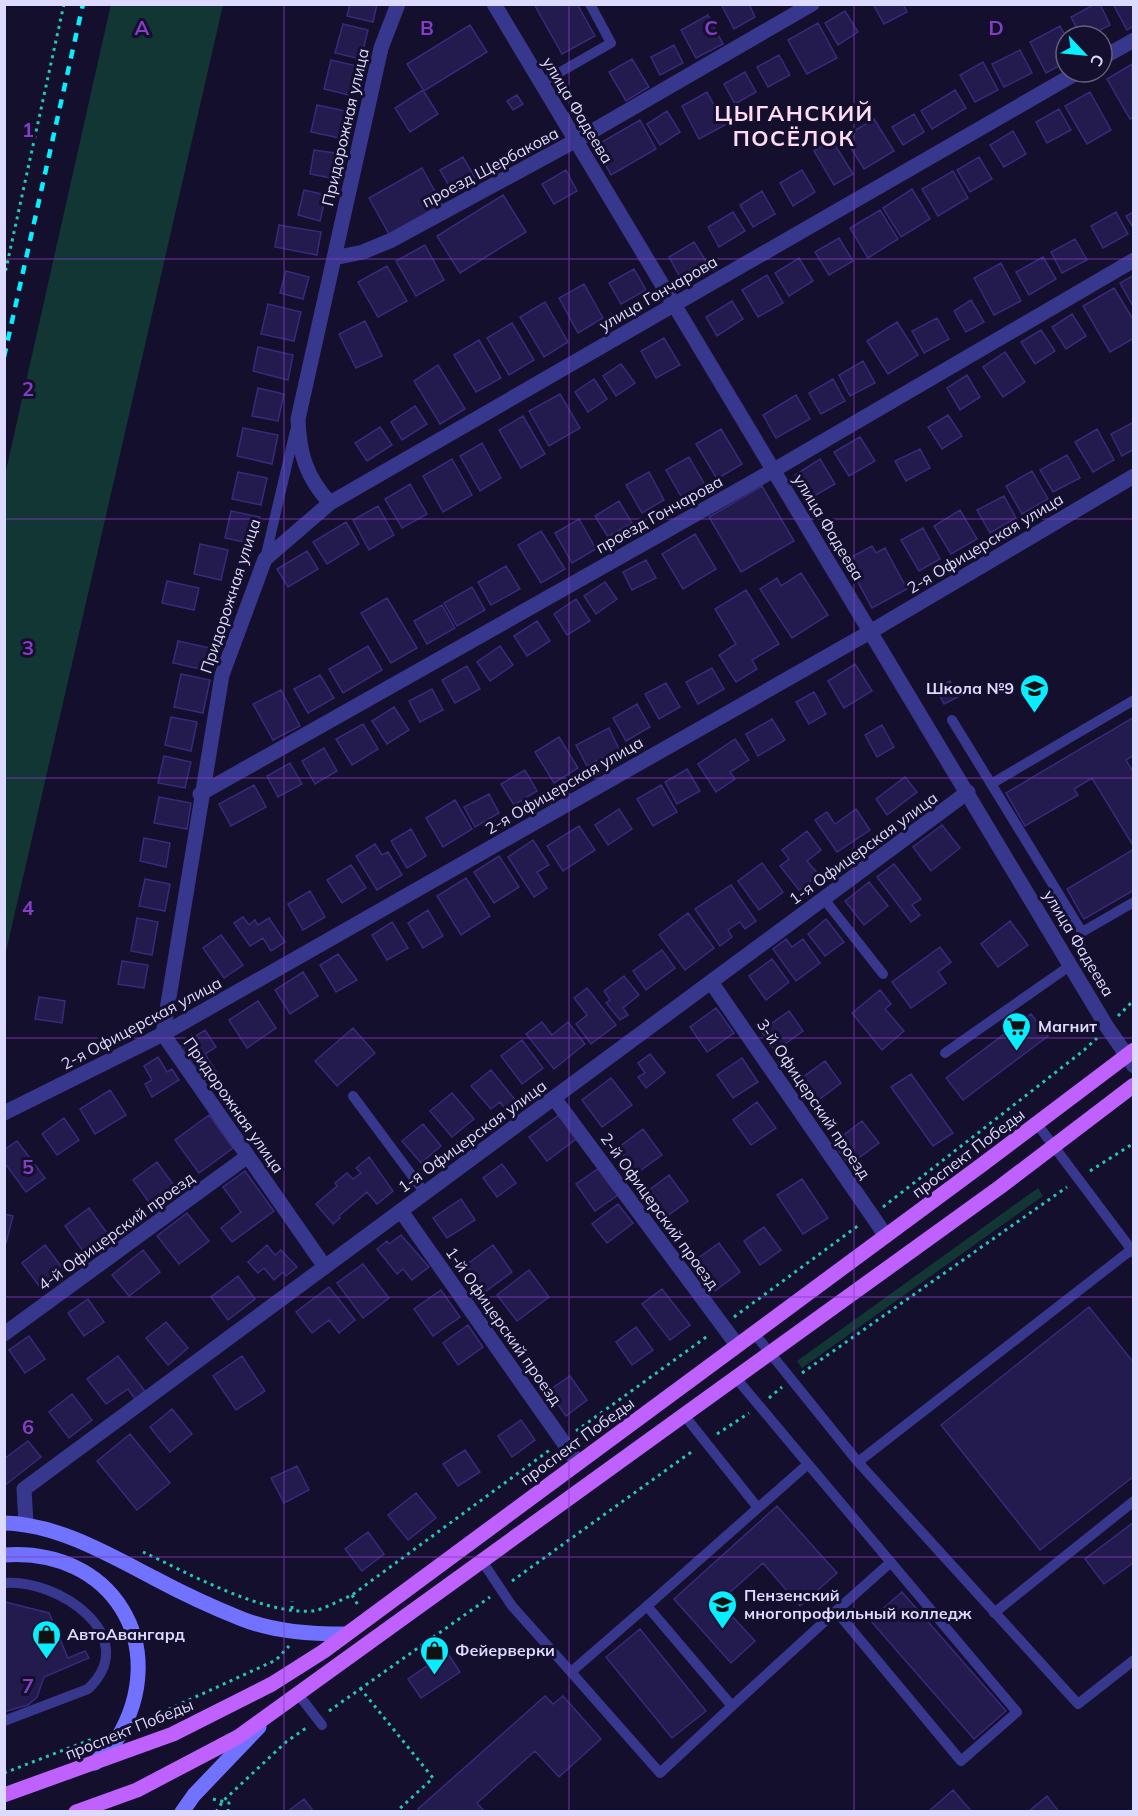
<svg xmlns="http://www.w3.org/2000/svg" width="1138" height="1816" font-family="Mulish,sans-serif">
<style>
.green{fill:#123634}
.building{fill:#231a4e;stroke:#382a7c;stroke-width:1.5}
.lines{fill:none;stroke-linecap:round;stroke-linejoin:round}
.path{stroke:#28c5b7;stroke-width:3;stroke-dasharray:3 4.5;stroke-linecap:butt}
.service{stroke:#38378e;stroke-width:10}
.minor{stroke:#38378e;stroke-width:15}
.secondary{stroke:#7172ff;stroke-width:15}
.primary{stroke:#bf61ff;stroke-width:15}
.rail{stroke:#06eeff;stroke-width:4.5;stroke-dasharray:9 8;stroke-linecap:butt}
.grid{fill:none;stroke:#853dc5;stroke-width:1.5;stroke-opacity:0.55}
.labels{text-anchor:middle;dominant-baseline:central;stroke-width:6;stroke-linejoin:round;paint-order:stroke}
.street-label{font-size:16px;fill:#dddaff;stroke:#130f2c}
.poi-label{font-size:16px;font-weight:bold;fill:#dddaff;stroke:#130f2c;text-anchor:start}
.district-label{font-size:22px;font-weight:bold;letter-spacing:1.5px;fill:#ffdcf3;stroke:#130f2c}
.grid-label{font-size:20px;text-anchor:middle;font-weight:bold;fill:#853dc5;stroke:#130f2c;stroke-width:6;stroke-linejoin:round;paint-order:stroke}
</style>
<rect width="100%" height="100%" fill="#130f2c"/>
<path class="green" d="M111,4L223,5L5,956V475Z
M1038,1188L1043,1196L802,1368L797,1361Z"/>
<path class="building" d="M350,4H377L373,22L347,16Z
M534,4H577L595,36L562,54Z
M721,4H749L755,17L734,29Z
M873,4H903L907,12L884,24Z
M1095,4H1100L1110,25L1089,36H1081L1071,17Z
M1113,4H1134V26L1127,30Z
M845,11L858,32L838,45L825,23Z
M708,15L723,44L696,58L681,30Z
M818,23L837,58L807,74L788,40Z
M343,24L368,30L361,59L335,53Z
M470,25L487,52L424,91L407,64Z
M1060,26L1066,37V62L1046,73L1030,42Z
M674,45L683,63L660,75L651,57Z
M1020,50L1032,73L1004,87L992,64Z
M779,55L790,75L768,87L757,67Z
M632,59L649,87L626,101L609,72Z
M331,60L357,66L349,95L324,89Z
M983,62L998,90L975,102L960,75Z
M1132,64L1134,117L1130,119L1107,79Z
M745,72L756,92L735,104L724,84Z
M423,90L438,114L410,132L395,108Z
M955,90L966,108L932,129L921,111Z
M707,92L725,125L699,139L682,106Z
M1090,92L1111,130L1087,144L1065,106Z
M517,95L523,104L513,110L507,101Z
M317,105L346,111L340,138L311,132Z
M1059,109L1071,130L1047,143L1036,122Z
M667,111L680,132L660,145L647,124Z
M914,114L924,132L903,145L892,127Z
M874,119L894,151L864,169L844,137Z
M640,120L656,149L611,175L595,146Z
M1013,131L1026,154L1004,167L990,145Z
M832,140L853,174L834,185L814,151Z
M314,150L335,153L331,178L310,174Z
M463,157L475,178L452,191L440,170Z
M979,157L992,179L970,192L957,170Z
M422,168L442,204L389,234L369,198Z
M566,170L577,191L554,204L542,184Z
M802,170L815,192L793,206L780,183Z
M953,171L968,198L938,216L922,189Z
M912,189L930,219L901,237L883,208Z
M304,190L326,195L320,221L298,215Z
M762,191L775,214L753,227L740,205Z
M503,195L526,232L460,273L437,236Z
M880,210L898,239L868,258L850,228Z
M733,212L745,231L719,247L708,227Z
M1116,212L1128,234L1103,248L1091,226Z
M1134,212V229L1126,216Z
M279,225L321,232L317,255L275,247Z
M839,238L853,261L829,275L815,252Z
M1075,239L1087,260L1062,273L1051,252Z
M694,242L706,261L680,277L669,257Z
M425,245L444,280L416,296L396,261Z
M1043,257L1056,279L1029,295L1016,272Z
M799,258L813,281L789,296L775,273Z
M1001,263L1021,301L994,315L974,278Z
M387,266L407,301L378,317L358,282Z
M634,269L646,290L621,304L609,283Z
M286,271L309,277L303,299L280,293Z
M767,275L783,303L758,317L742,290Z
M1134,275V308L1120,283Z
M584,284L603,318L578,333L559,298Z
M1114,288L1134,321V338L1110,352L1083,306Z
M971,300L984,322L966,332L954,311Z
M732,301L743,319L717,336L706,317Z
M545,302L568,342L544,357L520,317Z
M268,304L301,312L294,341L261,334Z
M1072,314L1086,336L1066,349L1052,327Z
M937,318L949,339L924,353L912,331Z
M365,321L382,356L356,368L339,334Z
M897,322L918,355L888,374L867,341Z
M512,323L534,360L509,375L487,338Z
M1041,330L1055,351L1035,364L1021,342Z
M664,338L680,365L656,378L641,351Z
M479,340L501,378L476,392L454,355Z
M258,347L293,355L288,380L253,371Z
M1005,352L1025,382L1003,397L983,367Z
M863,361L875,383L850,396L839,375Z
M621,364L635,383L616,396L603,376Z
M438,365L465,409L440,424L414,381Z
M967,375L980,397L960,410L947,388Z
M594,379L607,399L588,412L575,392Z
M833,379L845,401L821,414L809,393Z
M258,388L284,394L278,421L252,416Z
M560,394L580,428L549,446L529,411Z
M796,395L810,419L776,438L763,415Z
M415,406L427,424L402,440L391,422Z
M948,415L962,436L942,449L928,427Z
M523,416L545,454L521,468L499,430Z
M1134,422V449L1122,456L1111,434Z
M380,427L392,445L367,461L355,443Z
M243,428L278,435L272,464L237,456Z
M721,429L742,464L717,479L696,444Z
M1097,429L1114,460L1093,472L1075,442Z
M860,437L875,461L849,476L834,452Z
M482,443L501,478L480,491L460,456Z
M920,449L930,468L906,481L895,461Z
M1067,455L1080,478L1053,492L1040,470Z
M689,457L705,485L682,498L666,470Z
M452,459L472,495L443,512L423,476Z
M820,459L835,484L809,499L795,475Z
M1032,471L1048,499L1022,514L1006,486Z
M238,472L267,478L261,505L232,499Z
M649,472L664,500L642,513L626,485Z
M410,484L427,514L402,528L385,499Z
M762,486L794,541L741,572L709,517Z
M1004,496L1016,518L990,533L977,510Z
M619,501L632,523L608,537L595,516Z
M378,506L394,535L369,550L353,520Z
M960,510L977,539L951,554L934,526Z
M231,511L260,517L254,544L225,538Z
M579,519L596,549L572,563L555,533Z
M346,522L359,544L327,564L313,542Z
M923,528L940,559L919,571L901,540Z
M541,531L565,569L541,583L518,545Z
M695,534L716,569L683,589L662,554Z
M200,544L228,550L221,580L194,574Z
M872,546L876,553L885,548L907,589L872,608L846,560Z
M307,551L318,569L288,587L277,569Z
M646,560L656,578L632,590L623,572Z
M506,566L520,589L491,605L478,582Z
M801,573L828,615L792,638L760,589L777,578L781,586Z
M167,581L199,588L194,610L162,603Z
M605,582L617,599L596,614L584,596Z
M472,587L485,610L457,626L444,603Z
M746,590L779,644L752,660L757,669L736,682L719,655L736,644L715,609Z
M387,598L417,648L391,663L361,613Z
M576,599L590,621L567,635L554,614Z
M442,605L455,628L427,644L414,621Z
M537,621L550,641L527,656L514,636Z
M178,641L210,648L205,670L173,663Z
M368,646L382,670L343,693L329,669Z
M500,646L513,665L490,681L477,662Z
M855,664L872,691L844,708L828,681Z
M467,666L480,689L455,703L442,680Z
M712,668L724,689L698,704L686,682Z
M181,674L210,680L203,713L174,707Z
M320,675L334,698L308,713L294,689Z
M950,681L958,697L944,704L936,689Z
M666,683L680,707L659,719L645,694Z
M432,689L443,710L420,722L409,701Z
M281,690L300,726L273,740L253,704Z
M814,692L826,714L809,724L796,702Z
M637,704L650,727L626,741L613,718Z
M394,707L409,730L387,744L372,721Z
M171,717L197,722L191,751L165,745Z
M1134,717V755L1126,760L1134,773V847L1092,778L1074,789L1078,795L1025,826L1006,793Z
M772,719L785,740L758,756L746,734Z
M363,724L378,749L352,765L336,739Z
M882,725L894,747L877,757L865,735Z
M609,728L619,749L587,766L576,745Z
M559,737L578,768L554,783L535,752Z
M735,739L749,760L730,772L735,779L716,792L698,764Z
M324,748L337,771L315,784L302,761Z
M164,756L191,762L185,788L158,783Z
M290,763L302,784L278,797L267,776Z
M687,769L700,791L677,804L665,782Z
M525,770L537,791L514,805L501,784Z
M905,777L917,792L887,815L876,799Z
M254,785L266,807L231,826L219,804Z
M661,785L677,812L653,826L637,799Z
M489,794L499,813L475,827L464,807Z
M159,797L191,803L187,829L154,823Z
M455,800L472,829L443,847L426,818Z
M619,809L632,829L608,845L595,825Z
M856,809L870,830L837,852L815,820L827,812L835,824Z
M942,825L960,848L931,871L913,847Z
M579,826L595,850L563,871L547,846Z
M411,829L426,856L407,868L391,841Z
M807,831L821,850L807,861L819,875L799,890L780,866L789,859L782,850Z
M144,838L170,843L166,867L140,861Z
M533,840L549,865L537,872L547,888L534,897L508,857Z
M375,844L382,855L388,852L402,875L377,890L356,856Z
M1134,849V890L1084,919L1067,889Z
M499,856L519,887L494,903L474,872Z
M762,863L783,892L759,910L738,881Z
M894,864L921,899L912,905L920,915L911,922L877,877Z
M351,865L366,888L342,903L327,880Z
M466,878L490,916L461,935L437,896Z
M145,879L170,884L165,911L139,906Z
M869,882L888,906L864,925L845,901Z
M731,885L756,921L745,929L740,922L728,930L732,937L720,946L695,909Z
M310,891L325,917L303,930L288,904Z
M428,910L443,936L423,948L408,923Z
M688,913L714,948L685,970L659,935Z
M243,917L249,925L255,920L258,925L269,918L285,942L271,951L263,938L250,946L234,923Z
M137,918L158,922L152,955L131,951Z
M826,919L844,942L825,956L808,934Z
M1010,921L1028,945L998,967L981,944Z
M392,922L408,948L387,960L372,935Z
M221,935L243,965L224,978L203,948Z
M786,939L792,947L803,939L820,963L796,981L773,949Z
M940,947L951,962L938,972L946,983L911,1008L892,982Z
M662,950L675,968L646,990L633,971Z
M338,954L357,980L336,992L320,965Z
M772,959L789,982L766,1000L749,976Z
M122,961L148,965L144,988L118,984Z
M303,972L318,996L290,1014L275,990Z
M624,976L639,995L623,1008L628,1015L620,1020L606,1003L610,1000L604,991Z
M587,988L616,1025L591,1044L576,1024L587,1015L574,998Z
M880,990L891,1004L885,1009L904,1031L882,1050L852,1013Z
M39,997L65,1001L62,1023L35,1019Z
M258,1001L276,1028L247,1048L229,1020Z
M716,1008L734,1033L707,1052L690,1027Z
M789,1011L803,1031L775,1051L761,1031Z
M1031,1014L1048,1036L963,1100L946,1078Z
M542,1022L552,1035L568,1022L585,1044L554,1069L526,1034Z
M353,1028L375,1053L337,1086L315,1061Z
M205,1030L216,1047L205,1054L217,1073L201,1083L179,1047Z
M522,1040L543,1068L522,1084L501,1056Z
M650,1054L665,1073L646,1088L638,1077L645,1073L638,1063Z
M158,1057L167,1072L172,1069L179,1080L152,1097L145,1084L152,1080L144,1066Z
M742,1058L758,1082L733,1098L717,1075Z
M825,1061L841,1083L812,1105L795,1083Z
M491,1070L516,1101L506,1110L500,1102L491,1109L471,1086Z
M911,1074L953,1133L933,1146L891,1087Z
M611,1078L632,1105L602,1127L582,1100Z
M110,1090L126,1115L95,1134L80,1109Z
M452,1093L474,1119L452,1137L430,1111Z
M757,1102L776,1128L751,1145L733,1120Z
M209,1115L233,1148L199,1173L175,1140Z
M559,1115L576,1139L547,1161L529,1137Z
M64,1118L79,1140L57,1155L42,1134Z
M862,1121L879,1143L849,1165L833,1143Z
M423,1124L441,1146L421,1163L402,1141Z
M643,1129L662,1155L637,1173L618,1148Z
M17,1141L45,1178L26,1192L4,1162V1150Z
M369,1157L393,1191L377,1204L367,1192L339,1216L340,1218L333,1224L316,1204L337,1186L335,1183L347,1173L353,1179L361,1173L356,1168Z
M157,1162L175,1187L151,1205L133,1180Z
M502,1164L516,1183L497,1197L483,1178Z
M599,1168L618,1195L595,1211L576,1184Z
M245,1171L274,1211L232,1242L221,1228L241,1212L223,1187Z
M669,1175L688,1201L663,1219L644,1194Z
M802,1179L828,1218L803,1234L777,1195Z
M461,1199L475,1220L447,1238L433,1218Z
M618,1204L633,1223L607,1243L592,1224Z
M89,1208L107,1233L83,1251L65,1226Z
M187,1213L209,1241L179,1264L157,1236Z
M4,1214L13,1216L6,1243L4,1242Z
M764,1227L781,1250L760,1265L744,1241Z
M401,1235L429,1267L412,1280L403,1269L397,1274L377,1249L387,1241L389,1244Z
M719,1243L740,1272L715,1291L693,1262Z
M45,1245L64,1270L40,1287L22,1263Z
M267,1245L275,1255L281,1250L297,1267L286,1276L283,1272L274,1280L264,1268L258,1273L248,1262Z
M493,1245L512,1272L485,1292L466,1265Z
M143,1250L160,1272L129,1296L112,1275Z
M363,1264L389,1298L363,1318L337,1283Z
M529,1270L549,1297L517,1321L497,1295Z
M238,1276L255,1299L228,1320L211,1297Z
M329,1287L355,1320L339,1333L329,1320L312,1333L296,1312Z
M662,1289L690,1325L670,1340L642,1304Z
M441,1290L460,1317L433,1336L414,1309Z
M88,1299L104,1322L84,1336L68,1313Z
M1089,1307L1134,1363V1476L1040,1550L941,1425Z
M166,1322L188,1348L168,1365L146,1338Z
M468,1325L483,1347L458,1365L443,1343Z
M636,1327L653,1350L632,1365L616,1342Z
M29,1336L45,1359L25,1373L9,1350Z
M118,1356L145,1391L135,1399L128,1389L106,1404L87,1379Z
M242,1356L265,1391L236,1410L213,1376Z
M570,1376L587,1400L566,1416L548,1391Z
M72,1394L92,1420L69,1438L49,1412Z
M172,1409L192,1434L170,1452L150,1427Z
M521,1420L535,1440L512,1457L498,1436Z
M130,1434L170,1483L137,1510L97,1461Z
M28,1441L41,1457L4,1486V1459Z
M465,1450L480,1472L458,1486L443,1464Z
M297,1466L309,1490L284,1503L271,1478Z
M416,1493L436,1518L408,1540L388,1515Z
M777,1506L837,1573L800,1606L763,1563L719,1602L755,1641L731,1663L674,1599Z
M1134,1522V1562L1104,1584L1085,1559Z
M368,1532L384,1554L362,1571L345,1549Z
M902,1592L1006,1711L974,1739L870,1620Z
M5,1602L49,1613L68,1658L85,1651L89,1658L44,1677L37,1697L28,1705L7,1711H4Z
M640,1629L706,1711L672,1738L606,1657Z
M447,1652L460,1672L421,1698L408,1679Z
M545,1696L553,1704L563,1696L601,1739L559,1777L535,1751L477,1803L485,1812H420L418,1809Z
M953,1790L972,1812H928Z
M1047,1796L1059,1812H1028Z
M304,1799L314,1812H287Z"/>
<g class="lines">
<path class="path" d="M4,278L64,4
M1118,1016L1134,1000
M1090,1171L1134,1143
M883,1207L1083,1051L1097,1038
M734,1317L859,1225
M802,1373L1067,1187
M769,1398L782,1387
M576,1431L709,1335
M717,1434L749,1413
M143,1552C188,1573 263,1615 313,1611C325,1609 340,1600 352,1595L551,1449
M512,1581L694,1450
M352,1595L358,1605
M292,1609V1601
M360,1688L433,1778L396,1812
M329,1711L490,1597
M141,1722L276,1660L289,1646
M4,1773L95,1738
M213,1799L229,1803L228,1812
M216,1812L223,1801L286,1742L306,1728"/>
<path class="service" d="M541,83L611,43L590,4
M265,559L295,431
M952,720L1082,932L1134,902
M991,784L1134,700
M824,899L883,974
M945,1053L1071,965
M353,1096L425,1193
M1037,1124L1134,1253
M754,1333L858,1462L1078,1704L1134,1660
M736,1378L808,1464
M684,1415L758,1508L808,1464L1017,1712L961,1761L836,1611L891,1562
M858,1462L1131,1250
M758,1508L647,1606L732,1706L836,1611
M482,1561L512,1606L571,1672
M4,1583C57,1578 144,1636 88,1689L4,1721
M647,1606L571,1672L660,1773L732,1706
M994,1613L1134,1501
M298,1694L322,1725"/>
<path class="minor" d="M494,4L1107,1027L1134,1066
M1102,58L1134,40
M334,258L363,252L392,240L584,136L812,4
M330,503C306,477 299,453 298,419L381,48L398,4
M200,794L774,470L1134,260
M711,982L886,1236
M554,1098L737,1345
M4,1113L163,1034L870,632L1134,476
M401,1211L578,1463
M325,1267L163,1034L222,675L265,559L330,503L1078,72
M4,1334L248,1156
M26,1523L24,1489L968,792"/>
<path class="secondary" d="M4,1523C57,1524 108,1554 154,1578C182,1593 212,1607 242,1619C275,1632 311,1634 346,1634
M4,1555C112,1547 173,1646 117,1739C111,1748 102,1755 95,1763
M182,1812L194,1795L259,1727"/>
<path class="primary" d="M4,1795L173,1734L272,1684L324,1651L983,1164L1134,1050
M76,1812L137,1790L238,1737L1000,1187L1134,1085"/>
<path class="rail" d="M4,357L83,4"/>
</g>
<path class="grid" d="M284,4V1812M569,4V1812M854,4V1812M4,259H1134M4,519H1134M4,778H1134M4,1038H1134M4,1297H1134M4,1557H1134"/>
<defs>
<symbol id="school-pin" viewBox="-11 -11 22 30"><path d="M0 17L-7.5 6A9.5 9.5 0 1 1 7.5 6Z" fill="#06eeff" stroke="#130f2c"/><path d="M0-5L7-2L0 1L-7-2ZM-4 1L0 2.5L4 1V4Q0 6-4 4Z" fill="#111"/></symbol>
<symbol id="supermarket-pin" viewBox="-11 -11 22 30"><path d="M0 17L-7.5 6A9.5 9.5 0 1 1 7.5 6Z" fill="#06eeff" stroke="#130f2c"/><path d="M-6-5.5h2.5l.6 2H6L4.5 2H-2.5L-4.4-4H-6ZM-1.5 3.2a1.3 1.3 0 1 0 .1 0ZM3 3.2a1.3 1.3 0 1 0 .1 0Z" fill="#111"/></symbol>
<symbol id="shop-pin" viewBox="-11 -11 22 30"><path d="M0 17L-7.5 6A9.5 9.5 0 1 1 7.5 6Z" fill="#06eeff" stroke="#130f2c"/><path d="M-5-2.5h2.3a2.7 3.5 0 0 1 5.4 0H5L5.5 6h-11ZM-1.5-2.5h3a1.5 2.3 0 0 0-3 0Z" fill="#111"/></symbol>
</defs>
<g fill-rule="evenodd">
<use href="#school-pin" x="1018" y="672" width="33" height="45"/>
<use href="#supermarket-pin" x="1000" y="1010" width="33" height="45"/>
<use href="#school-pin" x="706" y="1588" width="33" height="45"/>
<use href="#shop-pin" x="30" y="1618" width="33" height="45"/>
<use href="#shop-pin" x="418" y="1634" width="33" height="45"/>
</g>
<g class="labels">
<g class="street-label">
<text transform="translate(578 110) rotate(59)">улица Фадеева</text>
<text transform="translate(345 127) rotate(-77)">Придорожная улица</text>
<text transform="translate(490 167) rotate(-28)">проезд Щербакова</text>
<text transform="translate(658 293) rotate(-30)">улица Гончарова</text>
<text transform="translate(659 514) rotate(-29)">проезд Гончарова</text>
<text transform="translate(829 527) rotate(59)">улица Фадеева</text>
<text transform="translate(985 543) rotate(-31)">2-я Офицерская улица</text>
<text transform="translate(230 596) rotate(-72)">Придорожная улица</text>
<text transform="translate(564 785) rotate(-30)">2-я Офицерская улица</text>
<text transform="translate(863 848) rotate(-36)">1-я Офицерская улица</text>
<text transform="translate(1079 943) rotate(59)">улица Фадеева</text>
<text transform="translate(141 1023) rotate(-28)">2-я Офицерская улица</text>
<text transform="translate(814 1099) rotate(56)">3-й Офицерский проезд</text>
<text transform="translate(234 1105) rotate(55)">Придорожная улица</text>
<text transform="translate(472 1136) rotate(-36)">1-я Офицерская улица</text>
<text transform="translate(968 1153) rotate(-37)">проспект Победы</text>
<text transform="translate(660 1211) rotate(54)">2-й Офицерский проезд</text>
<text transform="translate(116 1231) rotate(-36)">4-й Офицерский проезд</text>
<text transform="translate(504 1326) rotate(55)">1-й Офицерский проезд</text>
<text transform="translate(577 1441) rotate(-36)">проспект Победы</text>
<text transform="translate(129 1729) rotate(-22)">проспект Победы</text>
</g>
<g class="poi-label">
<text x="1014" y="688" text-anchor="end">Школа №9</text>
<text x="1038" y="1026">Магнит</text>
<text x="744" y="1595">Пензенский<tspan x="744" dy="18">многопрофильный колледж</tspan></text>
<text x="67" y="1634">АвтоАвангард</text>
<text x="455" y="1650">Фейерверки</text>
</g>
<g class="district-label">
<text x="794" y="113">ЦЫГАНСКИЙ<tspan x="794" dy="25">ПОСЁЛОК</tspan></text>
</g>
</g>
<g class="grid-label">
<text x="142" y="35">A</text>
<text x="427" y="35">B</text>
<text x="711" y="35">C</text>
<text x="996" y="35">D</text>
<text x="28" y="137">1</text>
<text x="28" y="396">2</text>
<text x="28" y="655">3</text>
<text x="28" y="915">4</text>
<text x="28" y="1174">5</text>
<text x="28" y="1434">6</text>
<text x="28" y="1693">7</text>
</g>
<rect width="1138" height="1816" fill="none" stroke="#dddaff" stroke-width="12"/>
<g transform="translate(1084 54) rotate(116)"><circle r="28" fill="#130f2c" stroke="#646080" stroke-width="1.5"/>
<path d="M0-4.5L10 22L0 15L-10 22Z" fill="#06eeff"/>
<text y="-9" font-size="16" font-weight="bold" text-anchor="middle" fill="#dddaff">С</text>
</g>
</svg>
